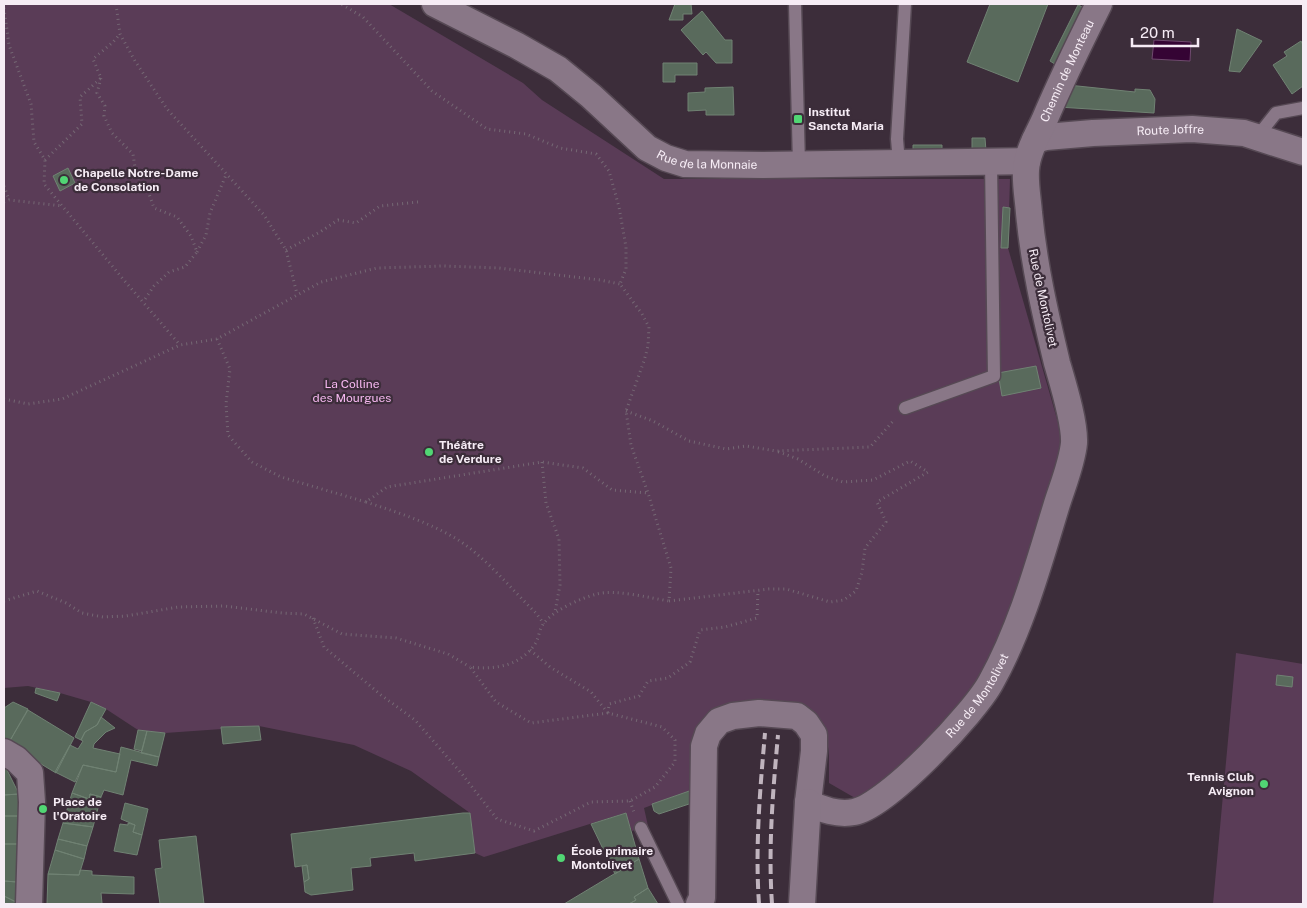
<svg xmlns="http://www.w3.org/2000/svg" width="1307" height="908" font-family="'Public Sans',sans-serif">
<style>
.green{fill:#5a3c57}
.water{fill:#350434;stroke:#6f4a6e}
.building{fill:#596a5c;stroke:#708273}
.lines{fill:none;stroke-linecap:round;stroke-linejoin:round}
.lane-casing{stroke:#564954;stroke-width:15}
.street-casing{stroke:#564954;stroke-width:29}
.path{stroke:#756874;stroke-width:3;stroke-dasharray:1 4;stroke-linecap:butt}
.lane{stroke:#897787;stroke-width:12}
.street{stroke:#897787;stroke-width:26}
.rail{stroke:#c0b4be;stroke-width:4;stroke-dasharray:10 5;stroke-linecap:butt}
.poi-dot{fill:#51d674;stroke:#3c2d3a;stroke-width:2}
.labels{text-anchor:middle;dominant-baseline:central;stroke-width:4.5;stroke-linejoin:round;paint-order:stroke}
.street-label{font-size:12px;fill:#f6ecf5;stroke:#3c2d3a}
.poi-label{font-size:12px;font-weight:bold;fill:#f6ecf5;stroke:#3c2d3a;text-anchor:start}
.park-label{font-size:12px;fill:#f7b8f1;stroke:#3c2d3a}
</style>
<rect width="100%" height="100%" fill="#3c2d3a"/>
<path class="green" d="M4,4H389L523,83L542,100L664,179H1010L1008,248L1063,440L1040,540L978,691L862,802L829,783V751L825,735L724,710L695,789L652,804V805L644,808L648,826L632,831L625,813L484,857L475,853L470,813L411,771L354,745L259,726L222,727V729L165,733L138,730L106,709L91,702L60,693L28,686L4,688Z
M1236,653L1303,664V904H1213Z"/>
<path class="water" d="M1154,40L1191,42L1190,61L1152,59Z"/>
<path class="building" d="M675,4H691L692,14H683V20H669Z
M990,4H1048L1018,82L967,62Z
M1078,5L1087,9L1058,66L1050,61Z
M702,11L725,40H732V63H716L706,52L703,55L681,30Z
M1237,29L1262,41L1240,72L1229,71Z
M1301,41L1303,45V86L1292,94L1273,65L1287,56L1284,52Z
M663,63H697V75H675V82H663Z
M1068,85L1135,92V89L1150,90L1155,99L1154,113L1058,107Z
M733,87L734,115H706V110L688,111V93L705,92V88Z
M972,138H985L986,151H972Z
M913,145H942V151L913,152Z
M68,168L75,183L60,191L53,176Z
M1003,207L1010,208L1008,248H1001Z
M1036,366L1041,388L1002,396L998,373Z
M1277,675L1293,677L1292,687L1276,685Z
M36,688L60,693L57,701L35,693Z
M13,702L28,709L8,744L4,742V708Z
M91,702L106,709L97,725L85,732L81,740L75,737Z
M28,710L74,738L56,773L8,744Z
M101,717L115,728L106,732L94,744L93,748L120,754L116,772L83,765L75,782L55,772L70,745L78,749L83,741L81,740L85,732L97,725Z
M259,726L261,740L223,744L221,727Z
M138,730L147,731L142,751L134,749Z
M147,731L165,733L159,757L141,753Z
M121,747L159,757L157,766L131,760L123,795L104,790L101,797L90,794L89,799L72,793L83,765L116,772Z
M4,766H5L19,794L4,795Z
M695,789V802L659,814L654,811L652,804Z
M72,793L89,799L90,794L101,797L93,827L63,823Z
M19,794V816H4V795Z
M125,803L148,809L142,835L133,832L135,825L121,819Z
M463,813H470L475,853L415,861L414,853L370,858L371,866L351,868L353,890L311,895L305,892L304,882L309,879L307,865L295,867L291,834Z
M626,813L639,859L615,874L591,824Z
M4,816H19V844H4Z
M63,823L93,827L87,846L58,839Z
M128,823L135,825L133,832L142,835L137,855L114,851L120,824L128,825Z
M196,836L204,904H160L155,869L162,868L159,840Z
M58,839L87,846L84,859L55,850Z
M4,844H19L17,882L4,881Z
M55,850L84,859L79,875L48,874Z
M639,859L648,888L634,897L636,900L629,904H564Z
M307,865L309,879L304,882L302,866Z
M80,870L92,871V875L134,877V894L101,893L102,903L100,904H47L48,874L79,875Z
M4,881L17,882L16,902L4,896Z
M648,888L658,904H629L636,900L634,897Z
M4,896L16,902L15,904H4Z"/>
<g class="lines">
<defs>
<path id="lane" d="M795,4L799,165
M1257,137L1276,113L1303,108
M899,163L897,139L905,4
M905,408L994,376L991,162
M641,828L678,904"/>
<g id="street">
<path id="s1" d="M435,4L516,45L558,69L591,96L647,148L666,158L685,164L763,165L1027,161"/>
<path id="s2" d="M1035,140L1046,137L1093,133L1192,129L1244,133L1303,152"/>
<path d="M4,752L16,759L30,773L32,802L29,904"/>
<path id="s3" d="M699,904L702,898L704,746L708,734L719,721L733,716L759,713L797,716L806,723L814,735V751L808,802C821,810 839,815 854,812C887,806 975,712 991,682C1021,628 1038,566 1056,507C1062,487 1072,464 1074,443C1075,422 1063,384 1057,363C1045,313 1034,265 1029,213C1028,199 1025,184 1026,170C1027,153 1037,136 1044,121C1061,81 1080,42 1099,4"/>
<path d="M802,904L808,802"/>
</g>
</defs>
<use href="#lane" class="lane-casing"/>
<use href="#street" class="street-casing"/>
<path class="path" d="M116,4L120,34L135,61L167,109L264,215L286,250L297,294
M4,8L9,45L31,104L34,142L45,160L44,184L123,279L180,345
M101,78L97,93L105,106L104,116L112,133L133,154L136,174L147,188L154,208L177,217L191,236L197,252L185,267L169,272L154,286L143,302
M45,160L82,124L80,97L101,78L93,59L113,42L120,34
M4,186L9,200
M4,202L9,200L63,206
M286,250L320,232L338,220L356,223L380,206L418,202
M197,252L206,235L210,213L226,175
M217,339L230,369L226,404L228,435L252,462L281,477L366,502L387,487L542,462L583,468L612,490L648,493
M4,399L28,404L62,399L180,345L217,339L321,282L377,268L443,266L499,268L600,280L620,284
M626,411L653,421L689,441L726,449L746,446L776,451L870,447L895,419
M542,462L546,503L559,539L560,585L555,612
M366,502C396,512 428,522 455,538C486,557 510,588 536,613L544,624
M4,601L37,591L66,603L82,613L103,617L126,616L178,607L224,606L282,613L304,614L342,634L396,638L448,654L470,667
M669,601L769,589H786L830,602L844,600L856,591L862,572L865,548L886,522L877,502L928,472L910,461L873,480L843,482L825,476L798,459L776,451
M313,618L324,647L381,695L415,720L462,774L497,819L534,831L591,802L630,801L655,787L675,762V740L662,727L608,713L531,723L496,702L470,667C495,670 520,666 535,644C539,638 539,629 544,623C554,610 581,598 597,594C615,589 650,598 669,601L671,568L648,493L631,445L626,411L644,361L648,346L649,327L642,314L620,284L626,269V247L619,207L609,171L596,154L560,148L526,134L487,129L432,91L363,17L341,4
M530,650L550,667L591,692L608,713
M608,713L609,704L639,696L648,681L668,678L690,662L700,630L725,627L757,618L758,590
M630,801L635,815"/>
<use href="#lane" class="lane"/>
<use href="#street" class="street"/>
<path class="rail" d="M759,904C755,847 760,790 765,733
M772,904C768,847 773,791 778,735"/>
</g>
<g class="poi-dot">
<rect x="793" y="114" width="10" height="10" rx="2.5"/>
<circle cx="64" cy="180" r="5"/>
<circle cx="429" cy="452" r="5"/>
<circle cx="1264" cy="784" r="5"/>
<circle cx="43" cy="809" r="5"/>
<circle cx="561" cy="858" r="5"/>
</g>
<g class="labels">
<g class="street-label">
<text stroke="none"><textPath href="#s3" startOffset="1239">Chemin de Monteau</textPath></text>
<text stroke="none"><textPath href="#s2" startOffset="136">Route Joffre</textPath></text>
<text stroke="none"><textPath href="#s1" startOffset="321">Rue de la Monnaie</textPath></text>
<text transform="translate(1043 298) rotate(78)">Rue de Montolivet</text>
<text stroke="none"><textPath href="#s3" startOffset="581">Rue de Montolivet</textPath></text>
</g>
<g class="poi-label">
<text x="808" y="112">Institut<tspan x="808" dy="14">Sancta Maria</tspan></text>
<text x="74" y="173">Chapelle Notre-Dame<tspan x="74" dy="14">de Consolation</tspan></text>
<text x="439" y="445">Théâtre<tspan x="439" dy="14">de Verdure</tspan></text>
<text x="1254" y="777" text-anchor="end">Tennis Club<tspan x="1254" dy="14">Avignon</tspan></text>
<text x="53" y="802">Place de<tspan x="53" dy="14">l'Oratoire</tspan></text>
<text x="571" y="851">École primaire<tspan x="571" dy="14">Montolivet</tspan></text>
</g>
<g class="park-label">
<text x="352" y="384">La Colline<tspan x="352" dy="14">des Mourgues</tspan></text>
</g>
</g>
<rect width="1307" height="908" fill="none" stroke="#f6ecf5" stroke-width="10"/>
<path d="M1132 38v8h66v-8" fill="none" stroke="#f6ecf5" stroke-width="2.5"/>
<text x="1140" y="38" font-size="15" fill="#f6ecf5" stroke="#3c2d3a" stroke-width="4" paint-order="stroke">20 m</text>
</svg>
